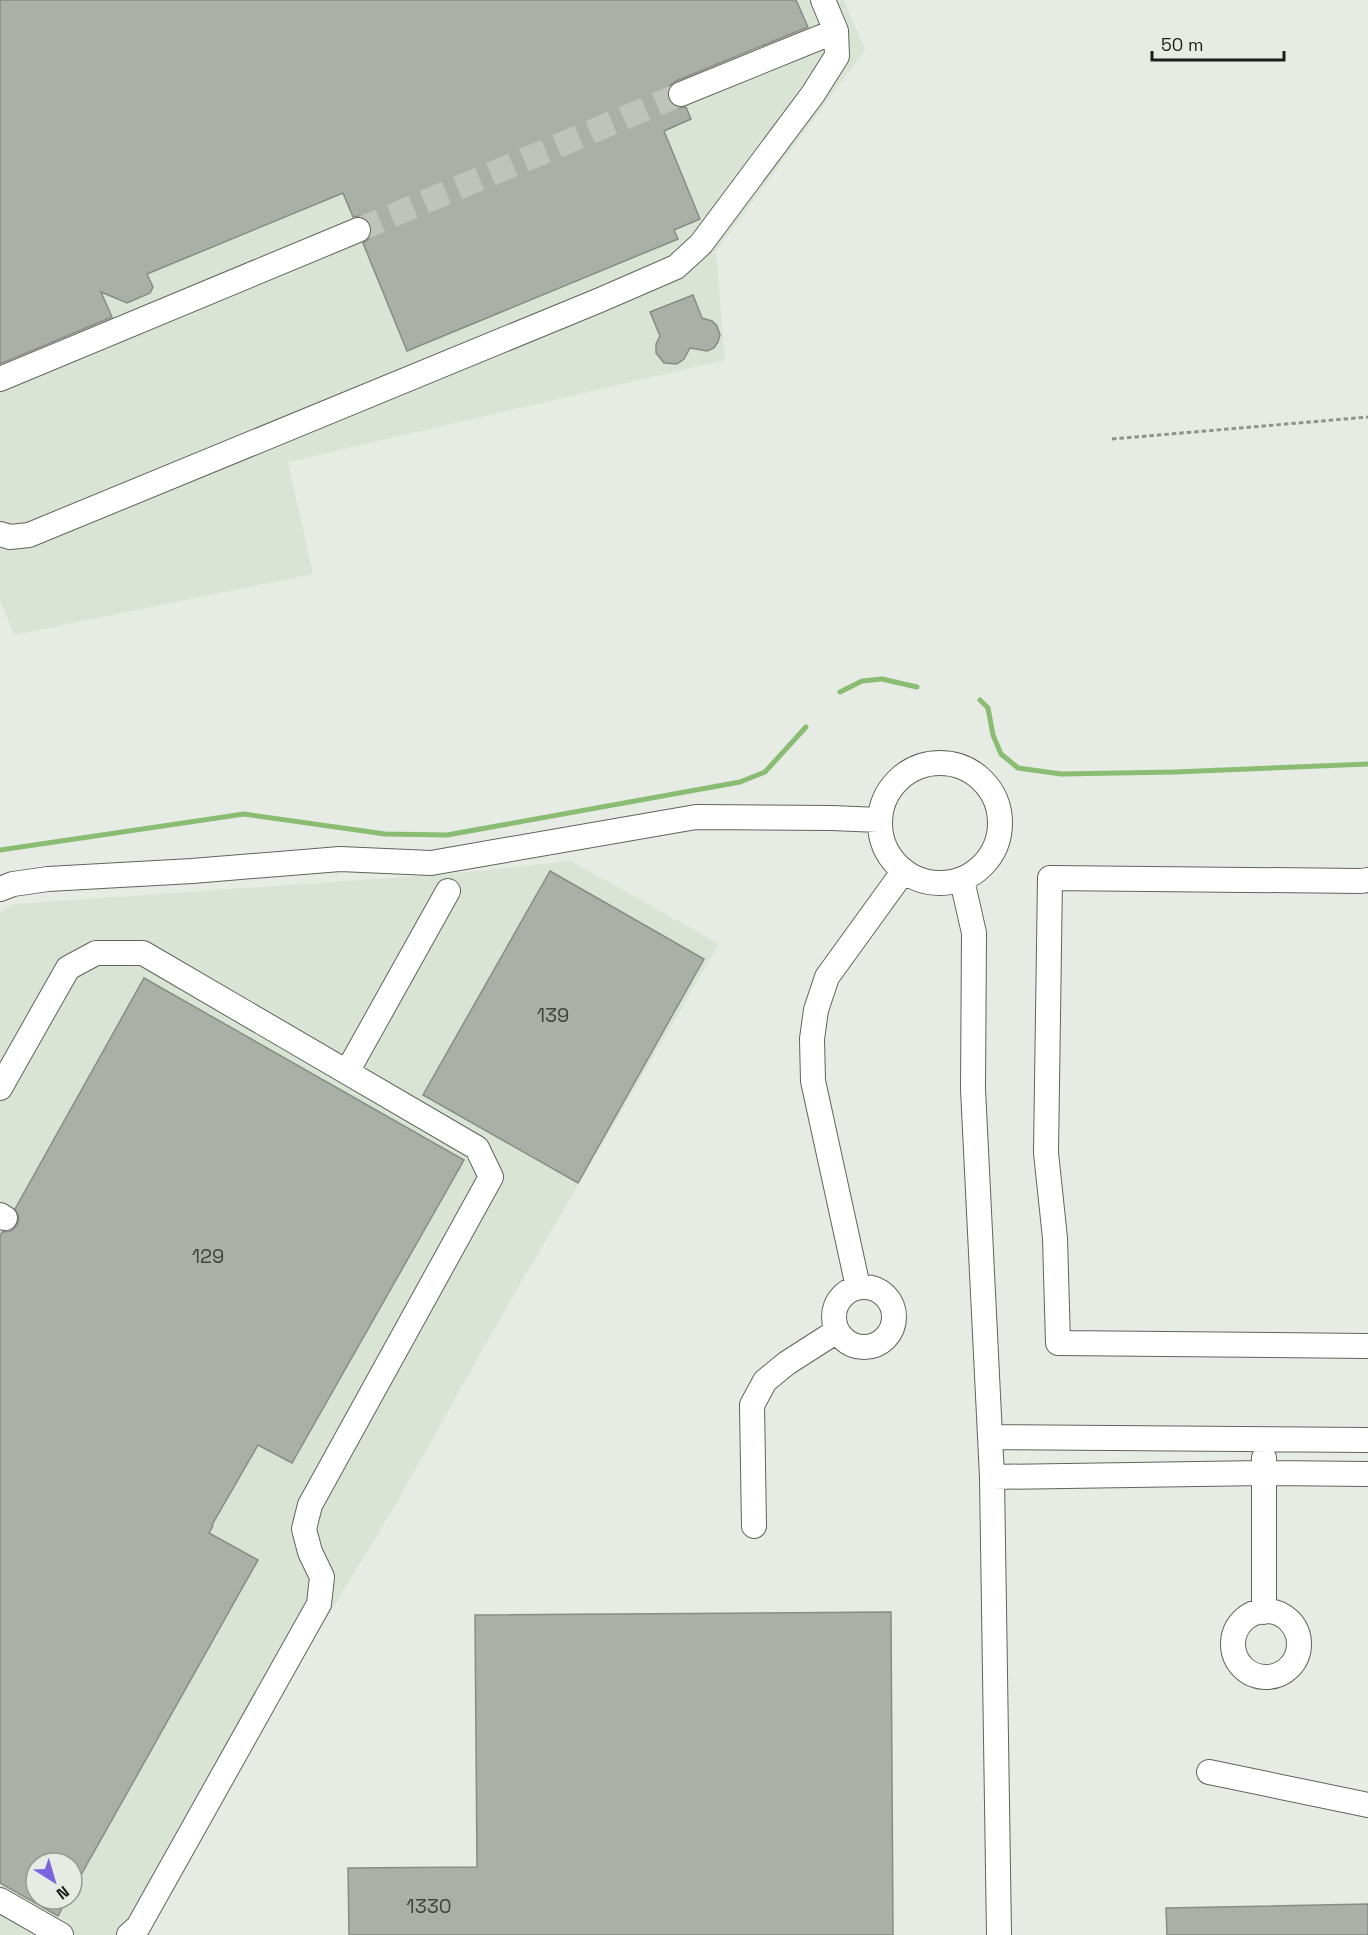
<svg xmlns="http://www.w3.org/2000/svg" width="1368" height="1935" font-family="'Space Grotesk',sans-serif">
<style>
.built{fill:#dae4d5;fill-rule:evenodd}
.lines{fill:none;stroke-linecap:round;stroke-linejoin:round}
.stream{stroke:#8bbc74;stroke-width:5}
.building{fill:#aab0a8;stroke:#878c85;stroke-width:1.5}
.minor-tunnel{stroke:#bec3bc;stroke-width:24;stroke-dasharray:24 12;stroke-linecap:butt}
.minor-casing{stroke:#5f645c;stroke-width:26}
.path{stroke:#8e938d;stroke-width:3;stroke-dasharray:4.5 3;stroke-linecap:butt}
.minor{stroke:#fff;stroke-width:24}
.labels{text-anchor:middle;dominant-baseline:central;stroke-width:5;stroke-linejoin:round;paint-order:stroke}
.number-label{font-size:20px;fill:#40423e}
</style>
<rect width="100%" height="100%" fill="#e6ece4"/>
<path class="built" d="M0,0H844L865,50L716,251L725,360L288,462L313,574L14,635L0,600Z
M571,861L719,944L501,1317L397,1502L135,1935H0V912L14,904L448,874ZM36,1863H72V1899H36Z"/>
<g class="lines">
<path class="stream" d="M840,692L862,681L882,679L917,687
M980,700L988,708L993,735L1001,754L1018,768L1061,774L1175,772L1368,764
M0,850L244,814L385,834L447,835L740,782L765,772L806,727"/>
</g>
<path class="building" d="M0,0H796L808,27L676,81L669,86L667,93L668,100L672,105L678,108L686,107L691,119L664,131L700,219L674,230L678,239L407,351L363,243L370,238L372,232L371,225L366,218L359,216L353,217L343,193L147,274L153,287L150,293L127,303L101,292L112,317L0,364Z
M693,295L702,318L712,321L717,326L720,335L718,342L714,348L707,351L690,348L684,359L677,364L664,363L656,353V344L660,336L650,312Z
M550,871L704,959L578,1183L423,1095Z
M144,978L464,1160L292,1463L258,1445L212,1525L213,1526L209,1533L258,1560L72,1891V1863H36V1899H67L58,1916L0,1883V1236L2,1232L11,1231L17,1225L19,1218L15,1209Z
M891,1612L893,1935H349L348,1868L477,1867L475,1615Z
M1368,1904V1935H1167L1166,1908Z"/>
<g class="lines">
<path class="minor-tunnel" d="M358,230L681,94"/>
<defs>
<path id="minor" d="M681,94L836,31L823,0
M0,379L358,230
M0,534L10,537L29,535L600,300L676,267L701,244L813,94L837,56L836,31
M880 823a60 60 0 1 1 120 0a60 60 0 1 1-120 0Z
M962,880L974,933L973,1089L992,1477L999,1935
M1368,880L1361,881L1050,878L1046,1153L1055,1238L1058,1343L1368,1346
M0,889L13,884L48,879L192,871L340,859L431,863L696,817L832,818L879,820
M347,1072L448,891
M0,1088L68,968L96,953H143L477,1148L491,1177L310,1505L304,1529L310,1552L322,1577L319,1604L138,1927L129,1935
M0,1215L5,1218
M834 1317a30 30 0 1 1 60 0a30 30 0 1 1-60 0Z
M858,1287L813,1081L812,1039L816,1010L827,977L903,872
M990,1437L1368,1440
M1264,1458V1612
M992,1477L1264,1473L1368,1474
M754,1526L752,1405L765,1381L787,1363L837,1331
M1233 1644a33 33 0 1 1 66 0a33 33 0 1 1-66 0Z
M1209,1772L1368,1805
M0,1900L61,1935"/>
</defs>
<use href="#minor" class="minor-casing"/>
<path class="path" d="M1112,439L1368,417"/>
<use href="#minor" class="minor"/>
</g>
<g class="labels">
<g class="number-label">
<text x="553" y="1015">139</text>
<text x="208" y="1256">129</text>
<text x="429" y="1906">1330</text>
</g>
</g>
<g transform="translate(54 1881) rotate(143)"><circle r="28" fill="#e6ece4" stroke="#959a94" stroke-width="1.5"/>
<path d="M0-4.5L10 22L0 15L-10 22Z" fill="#7c64df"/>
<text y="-9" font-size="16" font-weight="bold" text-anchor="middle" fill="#1c1e1b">N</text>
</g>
<path d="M1152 51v9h132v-9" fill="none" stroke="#1c1e1b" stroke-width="3"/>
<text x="1161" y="51" font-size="18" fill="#1c1e1b" stroke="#e6ece4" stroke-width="4.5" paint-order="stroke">50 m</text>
</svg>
